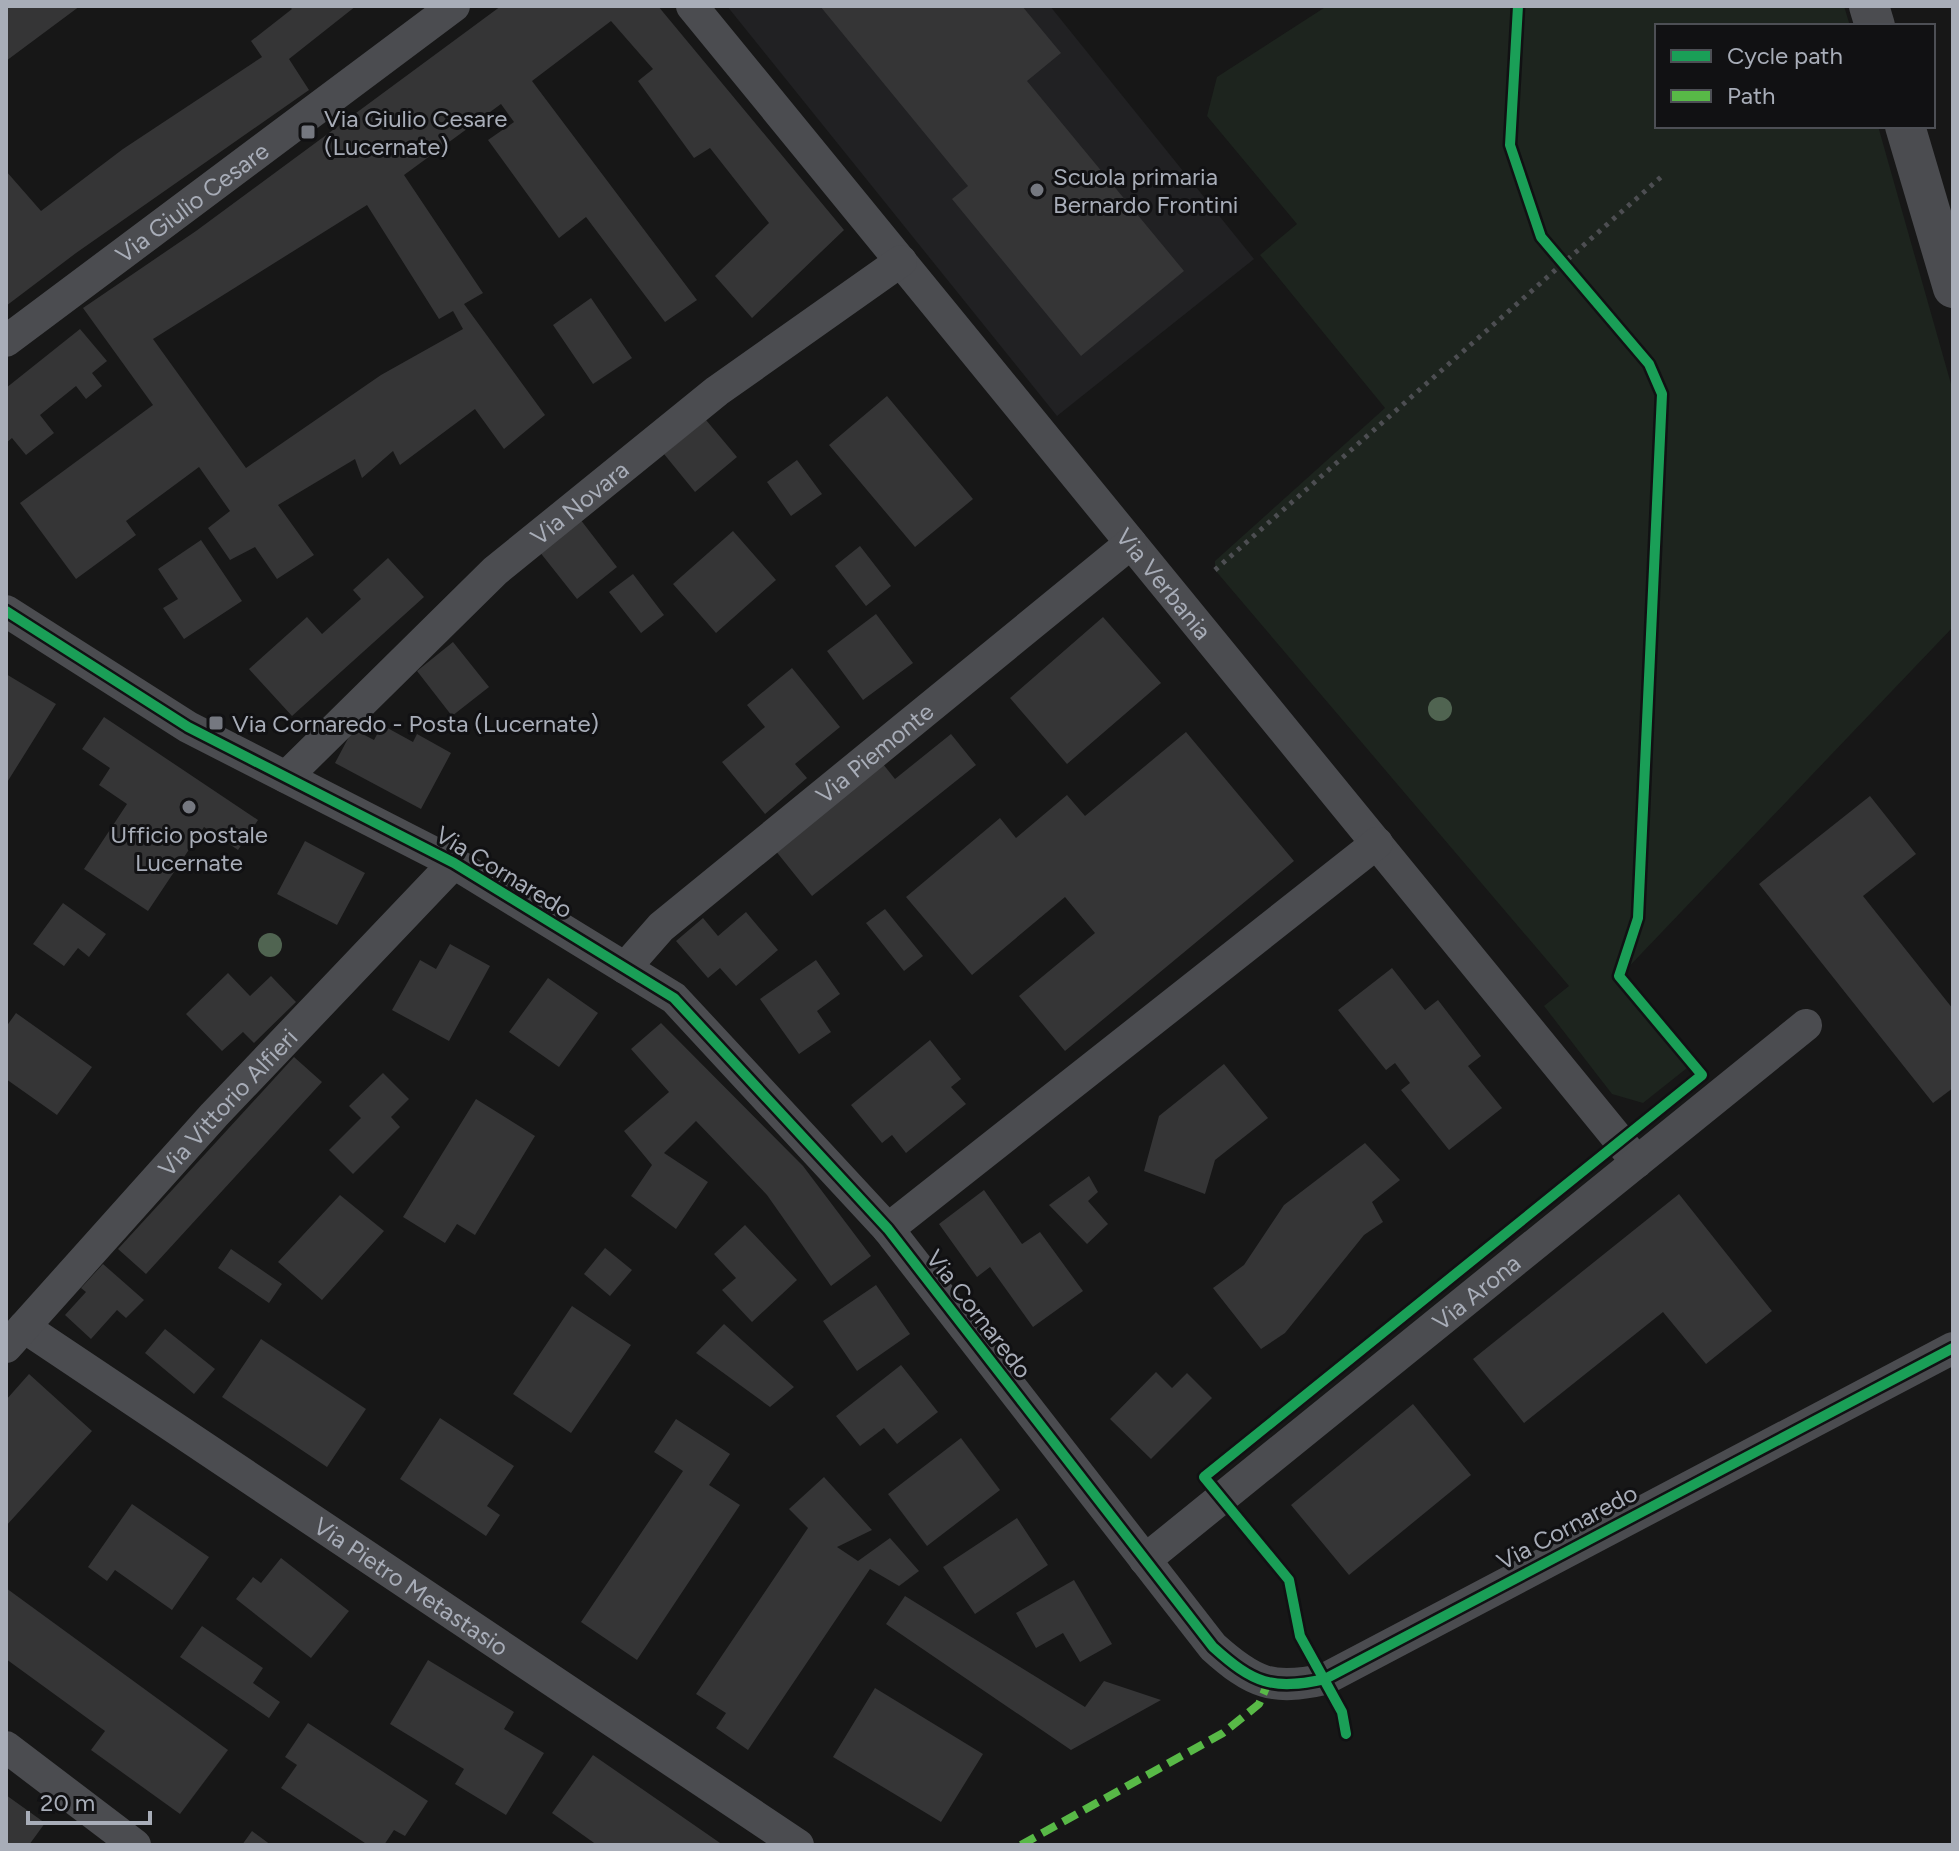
<svg xmlns="http://www.w3.org/2000/svg" width="1959" height="1851" font-family="Figtree,sans-serif">
<style>
.built{fill:#212123}
.green{fill:#1d241e}
.building{fill:#353536;fill-rule:evenodd}
.lines{fill:none;stroke-linecap:round;stroke-linejoin:round}
.path{stroke:#4d4e52;stroke-width:5;stroke-dasharray:4 6;stroke-linecap:butt}
.minor{stroke:#4b4c50;stroke-width:32}
.tertiary{stroke:#4b4c50;stroke-width:40}
.quiet{stroke:#58b947;stroke-width:8;stroke-dasharray:16 8;stroke-linecap:butt}
.cycleway-casing{stroke:#111113;stroke-width:15}
.cycleway{stroke:#1a9f57;stroke-width:10}
.tree{fill:#506451}
.poi-dot{fill:#757880;stroke:#111113;stroke-width:3}
.labels{text-anchor:middle;dominant-baseline:central;stroke-width:6;stroke-linejoin:round;paint-order:stroke}
.poi-label{font-size:24px;fill:#a8adb8;stroke:#111113;text-anchor:start}
.street-label{font-size:24px;fill:#a8adb8;stroke:#111113}
</style>
<rect width="100%" height="100%" fill="#171717"/>
<path class="built" d="M727,6H1050L1254,259L1057,416Z"/>
<path class="green" d="M1327,6H1844L1850,26H1657V126H1878L1953,391V627L1620,976L1687,1068L1643,1103L1612,1094L1544,1006L1569,986L1215,570V561L1385,408L1260,255L1297,224L1207,116L1217,77Z"/>
<path class="building" d="M6,6H80L6,61Z
M289,6H356L289,59L309,90L76,253L6,306V171L41,211L123,149L262,57L251,41L292,9Z
M501,6H658L844,230L752,318L715,276L769,223L710,148L694,158L638,81L653,69L611,21L532,81L697,300L665,322L586,217L559,238L488,140L514,122L501,104L404,175L483,293L464,304L545,415L504,449L475,409L400,465L393,451L362,478L355,459L278,505L314,555L277,579L255,547L230,560L208,528L230,511L199,467L126,521L136,535L76,579L20,503L153,405L83,308L196,231ZM367,205L439,319L453,311L463,329L381,375L246,468L153,339Z
M820,6H1022L1061,53L1027,81L1184,271L1081,356L952,199L968,186Z
M591,298L632,358L593,384L553,325Z
M80,329L107,361L92,373L102,386L86,399L76,386L40,415L54,433L26,455L12,438L6,443V388Z
M887,396L973,499L915,547L829,445Z
M706,420L737,457L695,492L664,454Z
M797,460L822,494L791,516L767,482Z
M580,519L617,567L577,599L539,551Z
M733,531L776,580L716,633L673,584Z
M201,540L242,601L184,639L163,608L178,599L158,569Z
M860,546L891,586L866,606L835,566Z
M388,558L424,597L292,716L249,669L307,617L322,634L361,599L353,590Z
M633,574L664,615L641,633L609,592Z
M876,614L913,663L863,700L827,651Z
M1103,617L1161,683L1067,764L1010,698Z
M453,642L489,687L452,716L417,671Z
M792,668L840,727L795,764L807,778L765,814L722,762L765,727L747,705Z
M6,674L56,704L6,784Z
M104,717L258,820L238,850L204,827L148,911L84,869L127,804L99,785L110,768L82,749Z
M382,725L413,742L417,734L451,753L421,809L335,763L353,729L374,740Z
M1186,732L1294,861L1065,1051L1019,996L1095,933L1065,897L972,975L906,897L1000,818L1016,838L1067,795L1085,816Z
M951,734L976,765L812,896L775,850L883,764L895,779Z
M1870,796L1916,854L1863,896L1953,1009V1088L1933,1103L1759,884Z
M305,841L365,873L337,925L277,894Z
M63,903L106,934L89,957L78,948L64,966L33,944Z
M885,909L923,956L904,971L866,923Z
M746,912L778,950L736,986L720,968L708,978L676,941L703,918L718,936Z
M450,944L490,966L449,1041L392,1010L420,960L436,969Z
M816,960L840,994L817,1011L831,1032L799,1054L760,999Z
M1392,968L1425,1010L1438,1000L1481,1056L1468,1066L1502,1108L1449,1150L1401,1090L1410,1083L1395,1063L1386,1070L1338,1010Z
M228,973L250,996L271,976L296,1002L254,1043L243,1032L222,1051L186,1014Z
M548,978L598,1013L559,1067L509,1032Z
M16,1013L92,1067L57,1115L6,1079V1027Z
M661,1023L803,1166L871,1256L831,1286L767,1195L696,1121L664,1153L708,1182L676,1229L631,1196L652,1165L624,1131L669,1092L631,1049Z
M930,1040L961,1079L951,1087L966,1104L906,1153L892,1135L882,1143L851,1105Z
M294,1057L322,1082L146,1274L118,1249Z
M1224,1064L1268,1118L1215,1160L1205,1194L1144,1171L1159,1116Z
M383,1073L409,1099L391,1117L400,1127L353,1174L329,1150L361,1118L349,1106Z
M476,1099L535,1136L475,1235L457,1224L445,1243L403,1217Z
M1365,1143L1400,1180L1372,1202L1383,1222L1364,1235L1285,1333L1261,1349L1213,1288L1244,1265L1284,1205Z
M1089,1176L1098,1192L1088,1201L1108,1224L1087,1244L1049,1205Z
M984,1190L1022,1244L1040,1232L1083,1291L1033,1327L990,1267L977,1277L939,1224Z
M1679,1194L1772,1311L1706,1364L1663,1312L1524,1423L1473,1359Z
M340,1195L384,1231L322,1300L278,1262Z
M745,1225L797,1280L752,1322L722,1290L736,1278L714,1254Z
M605,1248L632,1270L610,1296L584,1274Z
M231,1249L282,1284L269,1303L218,1268Z
M103,1264L144,1300L126,1318L117,1310L91,1339L65,1315L86,1292L81,1288Z
M876,1285L910,1334L857,1371L823,1321Z
M572,1306L631,1345L571,1433L513,1394Z
M724,1324L794,1387L770,1407L696,1353Z
M165,1329L215,1369L194,1394L145,1353Z
M261,1339L366,1409L327,1467L222,1397Z
M901,1365L938,1412L897,1444L884,1428L860,1446L836,1416Z
M1156,1372L1172,1388L1187,1373L1212,1398L1151,1459L1110,1419Z
M29,1374L92,1431L6,1526V1400Z
M1413,1404L1471,1475L1349,1575L1291,1505Z
M440,1418L514,1466L487,1506L500,1515L486,1536L400,1479Z
M676,1419L730,1454L709,1485L740,1505L637,1660L581,1622L683,1471L654,1452Z
M961,1438L1000,1490L927,1546L888,1494Z
M824,1477L872,1530L837,1547L858,1561L890,1538L919,1571L899,1586L870,1569L748,1750L716,1728L726,1713L696,1694L808,1528L789,1509Z
M132,1504L209,1557L172,1610L115,1570L107,1581L88,1567Z
M1017,1518L1048,1565L975,1614L943,1567Z
M281,1558L349,1611L311,1658L236,1599L253,1577L261,1583Z
M1074,1580L1112,1644L1080,1662L1063,1633L1036,1648L1016,1613Z
M6,1588L228,1750L180,1814L91,1750L105,1731L6,1659Z
M905,1596L1085,1707L1104,1681L1161,1700L1071,1750L886,1624Z
M202,1626L263,1668L253,1683L280,1702L269,1718L180,1657Z
M428,1660L514,1712L504,1729L544,1753L506,1815L455,1784L464,1769L390,1724Z
M875,1688L983,1754L941,1822L833,1757Z
M308,1723L428,1801L405,1836L394,1830L384,1845H368L281,1788L297,1765L285,1757Z
M593,1755L723,1845H597L552,1813Z
M6,1795L45,1823L29,1845H6Z
M252,1831L271,1845H242Z"/>
<g class="lines">
<path class="path" d="M1215,570L1661,177"/>
<g class="minor">
<path id="s1" d="M692,6L1637,1162"/>
<path id="s2" d="M6,341L454,6"/>
<path d="M6,611L188,727L454,863L674,998L888,1229L1213,1647C1253,1683 1272,1691 1325,1679L1953,1348"/>
<path id="s3" d="M286,777L495,571L717,391L901,261"/>
<path id="s4" d="M625,968L661,927L1131,543"/>
<path d="M888,1229L1377,843"/>
<path id="s5" d="M24,1327L798,1845"/>
<path id="s6" d="M6,1347L214,1115L454,863"/>
<path id="s7" d="M1145,1560L1806,1025"/>
<path d="M6,1747L135,1845"/>
</g>
<path class="tertiary" d="M1869,6L1875,26
M1905,126L1953,288"/>
<path class="quiet" d="M1021,1845L1223,1733L1259,1704L1268,1683"/>
<defs>
<path id="cycleway" d="M6,611L188,727L454,863L674,998L888,1229L1213,1647C1253,1683 1272,1691 1325,1679L1953,1348
M1346,1734L1342,1712L1300,1636L1289,1580L1204,1477L1702,1075L1619,976L1638,918L1662,394L1649,364L1541,237L1510,145L1518,6"/>
</defs>
<use href="#cycleway" class="cycleway-casing"/>
<use href="#cycleway" class="cycleway"/>
</g>
<g class="tree">
<circle cx="1440" cy="709" r="12"/>
<circle cx="270" cy="945" r="12"/>
</g>
<g class="poi-dot">
<rect x="300" y="124" width="16" height="16" rx="4"/>
<circle cx="1037" cy="190" r="8"/>
<rect x="208" y="715" width="16" height="16" rx="4"/>
<circle cx="189" cy="807" r="8"/>
</g>
<g class="labels">
<g class="poi-label">
<text x="324" y="118">Via Giulio Cesare<tspan x="324" dy="28">(Lucernate)</tspan></text>
<text x="1053" y="176">Scuola primaria<tspan x="1053" dy="28">Bernardo Frontini</tspan></text>
<text x="232" y="723">Via Cornaredo - Posta (Lucernate)</text>
<text x="189" y="834" text-anchor="middle">Ufficio postale<tspan x="189" dy="28">Lucernate</tspan></text>
</g>
<g class="street-label">
<text stroke="none"><textPath href="#s2" startOffset="232">Via Giulio Cesare</textPath></text>
<text stroke="none"><textPath href="#s3" startOffset="402">Via Novara</textPath></text>
<text stroke="none"><textPath href="#s1" startOffset="746">Via Verbania</textPath></text>
<text stroke="none"><textPath href="#s4" startOffset="330">Via Piemonte</textPath></text>
<text transform="translate(504 872) rotate(31)">Via Cornaredo</text>
<text stroke="none"><textPath href="#s6" startOffset="330">Via Vittorio Alfieri</textPath></text>
<text stroke="none"><textPath href="#s7" startOffset="426">Via Arona</textPath></text>
<text transform="translate(979 1314) rotate(52)">Via Cornaredo</text>
<text transform="translate(1567 1527) rotate(-28)">Via Cornaredo</text>
<text stroke="none"><textPath href="#s5" startOffset="466">Via Pietro Metastasio</textPath></text>
</g>
</g>
<rect width="1959" height="1851" fill="none" stroke="#a8adb8" stroke-width="16"/>
<rect x="1655" y="24" width="280" height="104" fill="#111113" stroke="#4d4f55" stroke-width="2"/>
<rect x="1671" y="50" width="40" height="12" fill="#1a9f57" stroke="#4d4f55" stroke-width="2"/>
<text x="1727" y="64" font-size="24" fill="#a8adb8">Cycle path</text>
<rect x="1671" y="90" width="40" height="12" fill="#58b947" stroke="#4d4f55" stroke-width="2"/>
<text x="1727" y="104" font-size="24" fill="#a8adb8">Path</text>
<path d="M28 1811v12h122v-12" fill="none" stroke="#a8adb8" stroke-width="4"/>
<text x="40" y="1811" font-size="24" fill="#a8adb8" stroke="#111113" stroke-width="6" paint-order="stroke">20 m</text>
</svg>
